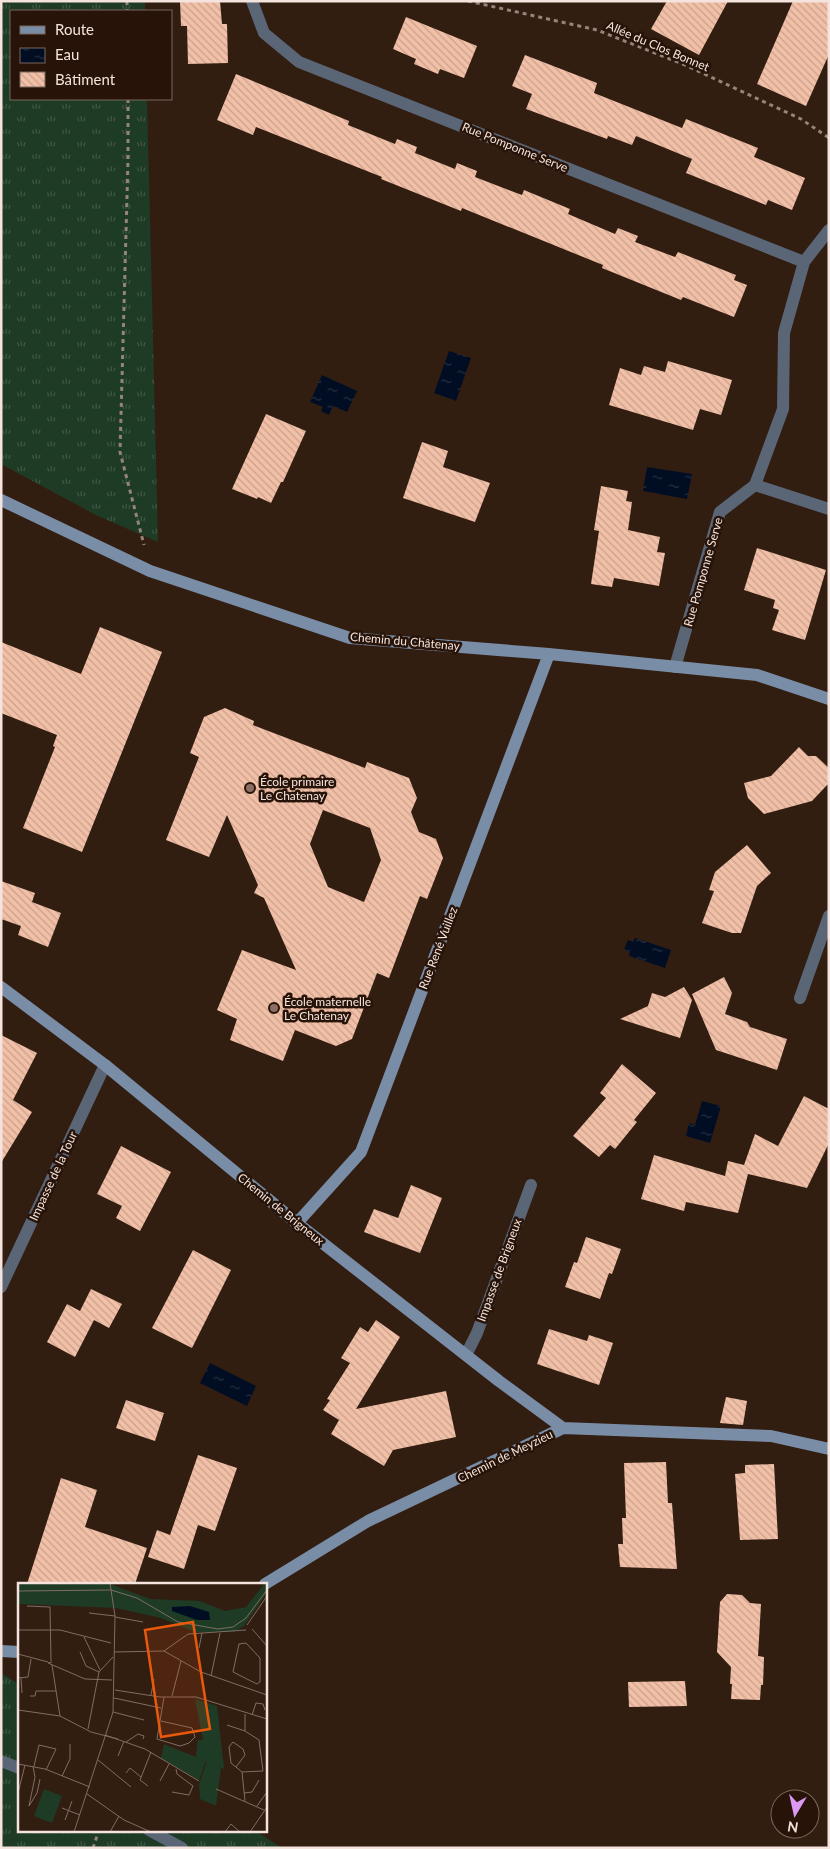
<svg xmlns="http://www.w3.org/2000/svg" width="830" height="1849" font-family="Lato,sans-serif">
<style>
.grass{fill:url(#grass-tufts)}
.water{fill:url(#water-ripples)}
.building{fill:url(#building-back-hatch);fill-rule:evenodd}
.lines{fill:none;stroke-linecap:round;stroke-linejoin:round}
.path{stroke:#96847a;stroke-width:3;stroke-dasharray:4 4;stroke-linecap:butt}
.street{stroke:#5a6676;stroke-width:12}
.secondary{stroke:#798da7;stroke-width:12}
.education-dot{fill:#8d6e63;stroke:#271308;stroke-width:2}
.labels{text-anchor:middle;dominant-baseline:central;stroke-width:5;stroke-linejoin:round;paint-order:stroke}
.street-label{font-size:12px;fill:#f4e4dd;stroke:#271308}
.poi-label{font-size:12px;fill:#f4e4dd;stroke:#271308;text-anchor:start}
.inset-road{fill:none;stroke:#806d63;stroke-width:1}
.view{fill:#e8590c;fill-opacity:0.15;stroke:#e8590c;stroke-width:2.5}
.inset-edge{fill:none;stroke:#f4e4dd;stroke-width:2.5}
</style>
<defs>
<pattern id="grass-tufts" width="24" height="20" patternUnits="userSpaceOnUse" patternTransform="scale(1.25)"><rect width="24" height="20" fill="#1e3b26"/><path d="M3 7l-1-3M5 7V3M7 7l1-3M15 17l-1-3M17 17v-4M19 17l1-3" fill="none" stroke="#3f5745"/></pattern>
<pattern id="water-ripples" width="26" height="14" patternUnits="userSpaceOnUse" patternTransform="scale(1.25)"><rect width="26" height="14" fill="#000d23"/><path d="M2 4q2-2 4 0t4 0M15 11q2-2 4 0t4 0" fill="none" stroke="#263042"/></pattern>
<pattern id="building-back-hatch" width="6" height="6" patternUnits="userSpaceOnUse" patternTransform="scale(1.25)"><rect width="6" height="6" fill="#f2c0a7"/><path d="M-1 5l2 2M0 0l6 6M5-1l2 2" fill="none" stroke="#c8a18e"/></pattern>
</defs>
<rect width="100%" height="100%" fill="#321d11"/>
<path class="grass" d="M1,1H145V11H11V99H147L158,542L98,516L1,464Z
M1,1673L19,1684V1830H254L282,1848H1Z"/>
<path class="water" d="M449,351L471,358L456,401L434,393Z
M322,375L357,391L347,412L333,406L329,415L321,411L323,407L310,402Z
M647,467L692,474L687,499L643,491Z
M635,938L671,950L665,968L629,956L630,952L624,950L628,940L633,942Z
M702,1101L721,1106L710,1143L686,1136L689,1123L695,1125Z
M210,1363L256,1386L247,1406L200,1383Z"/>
<path class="building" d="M180,1H220L222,24H227L228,63L188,64L187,26H181Z
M667,1H728L699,55L651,29Z
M793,1H829V54L806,106L757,84Z
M406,17L477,46L464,78L440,69L438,74L414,64L416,59L393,49Z
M525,55L597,83L594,93L682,128L686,119L758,148L754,157L805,178L792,210L768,200L766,205L686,173L692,159L636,136L632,145L608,136L607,139L526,109L532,94L512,86Z
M236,74L349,121L348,125L395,144L397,139L417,147L415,153L455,169L457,163L477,171L475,177L522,195L524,190L570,209L568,214L615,234L618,228L638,236L635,242L675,257L678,252L736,275L734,280L747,285L734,317L683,297L681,300L602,268L603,265L462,208L461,211L381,179L382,177L256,127L253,135L217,120Z
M668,361L732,380L721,415L700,409L693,430L609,405L620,368L641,375L644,366L665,372Z
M266,414L306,431L283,482H281L271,503L258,497L257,499L232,489Z
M422,442L448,451L443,467L490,483L475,522L403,498Z
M601,486L628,491L626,501L632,502L628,530L660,537L657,552L665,553L659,586L614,578L612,587L591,584L599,531L594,530Z
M757,548L826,570L805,640L772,630L779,610L773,608L775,600L744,590Z
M100,627L162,652L82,852L23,828L55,747L53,746L57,735L1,713V642L81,674Z
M225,708L254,721L253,725L365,768L367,762L409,778L417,798L411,812L419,832L436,839L443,858L427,899L420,896L389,978L377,973L352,1039L336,1046L295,1030L283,1061L230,1040L237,1019L217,1010L242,950L296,970L264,898L254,893L258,885L227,815L209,857L166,840L199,757L190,753L204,717ZM323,810L370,828L381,860L364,902L328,887L310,844Z
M799,747L808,756H816L829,768V783L812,801L764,814L748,798L744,783L771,776Z
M747,845L771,873L757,886L741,933H732L702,923L714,891L709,890L715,872Z
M1,881L35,893L32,902L61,913L48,947L18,935L21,926L1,919Z
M724,977L732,993L725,1014L747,1022L750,1027L787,1039L777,1070L716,1050L692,994Z
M684,987L692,1000L680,1038L620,1019L648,1006L652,993L665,997Z
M1,1035L37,1053L13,1100L32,1112L1,1163Z
M622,1064L656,1093L634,1120L637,1122L615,1149L610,1145L599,1157L573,1136L606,1098L600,1093Z
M804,1096L829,1109V1143L807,1188L748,1174L738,1213L686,1202L684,1211L641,1199L654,1155L725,1176L728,1161L744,1165L755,1134L778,1146Z
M121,1146L171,1172L140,1231L116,1218L122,1206L97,1194Z
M411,1185L442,1198L420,1253L364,1232L374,1209L398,1218Z
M586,1237L621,1249L612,1274L609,1273L600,1299L565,1287L574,1262L577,1263Z
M193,1250L231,1270L192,1348L152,1328Z
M91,1289L122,1304L109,1328L94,1320L75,1357L47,1342L67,1304L80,1311Z
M376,1320L400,1337L356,1409L446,1391L456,1437L393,1450L384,1466L331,1434L339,1420L323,1410L330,1400L327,1399L350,1363L341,1358L360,1327L368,1332Z
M549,1329L587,1341L589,1335L613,1343L599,1385L537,1364Z
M726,1397L747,1401L743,1425L720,1423Z
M126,1400L164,1413L155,1441L116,1428Z
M198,1455L237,1468L215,1531L198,1525L184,1569L148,1557L157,1530L170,1535Z
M666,1462L668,1503H672L677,1569L620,1567L618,1544H623L622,1518H626L624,1463Z
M774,1464L778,1539L740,1540L735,1474L745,1473V1465Z
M61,1478L97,1490L85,1527L147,1548L135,1584H27Z
M727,1594L742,1595L750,1603L761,1604L758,1656L764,1657L763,1685H761L760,1700L731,1699L732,1684H730L731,1667L717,1652L720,1602Z
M685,1681L687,1706L629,1707L628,1682Z"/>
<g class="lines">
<path class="path" d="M127,1V11
M468,1L597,30L685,65L801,119L829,138
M128,99V160L120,452L144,545
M93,1848L99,1830"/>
<path class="street" d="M252,1L264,33L299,62L804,262
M755,485L829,509
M675,667L720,512L755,485L783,409L784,333L804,262L829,230
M800,998L829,916
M1,1287L105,1065
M466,1355L477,1333L531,1185
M1,1761L19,1768
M149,1830L182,1848"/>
<path class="secondary" d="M1,500L150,571L350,638L549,654L757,675L829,699
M1,987L105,1065L297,1223L499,1381L563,1428
M297,1223L361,1152L549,654
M265,1584L368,1521L563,1428L771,1436L829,1449
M1,1651L19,1652"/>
</g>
<g class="education-dot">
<circle cx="250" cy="788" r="5"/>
<circle cx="274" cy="1008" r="5"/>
</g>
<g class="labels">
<g class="street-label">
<text transform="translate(658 46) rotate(23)">Allée du Clos Bonnet</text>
<text transform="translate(515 147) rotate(22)">Rue Pomponne Serve</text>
<text transform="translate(703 572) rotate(-74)">Rue Pomponne Serve</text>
<text transform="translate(405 641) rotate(5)">Chemin du Châtenay</text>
<text transform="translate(438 948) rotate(-69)">Rue René Vuillez</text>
<text transform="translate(53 1176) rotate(-65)">Impasse de la Tour</text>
<text transform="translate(281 1209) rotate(39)">Chemin de Brigneux</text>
<text transform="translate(499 1270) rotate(-70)">Impasse de Brigneux</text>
<text transform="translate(505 1456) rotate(-26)">Chemin de Meyzieu</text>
</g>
<g class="poi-label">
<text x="260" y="781">École primaire<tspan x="260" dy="14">Le Chatenay</tspan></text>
<text x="284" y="1001">École maternelle<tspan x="284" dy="14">Le Chatenay</tspan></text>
</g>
</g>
<g transform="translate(18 1583)">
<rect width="249" height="249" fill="#321d11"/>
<path d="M0,0L92,1L132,16L182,18L207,28L228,24L247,0L249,10L226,43L216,49H177L143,35L98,25L0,21ZM177,116L199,123L206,186L178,174L180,157H185Z" fill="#1e3b26"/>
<path d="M180,157L185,158L183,169L205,176L206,186L178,174Z" fill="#1e3b26"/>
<path d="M146,161L188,178L181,197L143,175Z" fill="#1e3b26"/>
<path d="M189,178L203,185L198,223L182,216L181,201ZM26,206L44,213L34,240L16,233Z" fill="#1e3b26"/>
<path d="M172,23L191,29L192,37H179L154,28V24Z" fill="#000d23"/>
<path class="inset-road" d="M0,8L93,7L119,15L160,39L200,46L215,44L228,35L249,7M9,23L32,24L33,78M71,30L97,33M97,34L125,39M229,42L249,13M234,46L249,63M0,47H42L93,60M66,54L82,87M228,60L242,75V99L239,101L215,89L221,61ZM181,65L184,50M146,68L183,89L249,112M62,69L68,83L81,89M96,69L146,68L170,51L228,47M0,71L30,79M34,79L30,80L67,96L94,97M34,82L42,133L73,149L100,156M193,93L202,50M0,95L10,94L13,76M3,95L4,110M97,107L142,114H178L249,136M133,112L136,96M12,113H17L18,108H38M154,113L163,78M96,115L143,125M0,127L42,133M95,129L126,137M227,131V148L241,157L245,188L224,189L227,218M234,132L238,120L245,121L247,127M143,138L174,145L177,154L171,160L162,163L139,156L146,114M209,142L227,148M70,146L81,89L95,74M87,152L127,166L181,198M108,159L120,151L126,153L125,156M100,173L106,158M80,177L113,204M0,181L27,186L72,204M15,183L17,194L11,223L19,210L22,196M16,183L21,162L38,166L28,187M218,184L227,172L225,166L215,159L211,164L213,180L224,189M108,190L112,185L123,194M44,193L52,176V161M142,198L151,181M130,203L122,197L133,169M198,206L246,227M154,209L171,212L175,203L159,191L158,186M0,210L7,182M226,210L234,209L241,197M69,211L106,237L133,249M239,223L249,209M44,225L62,232M47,237L54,218M56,249L95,129L97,33L92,0M92,249L101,233M207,249L213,241L222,249M232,249L249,224"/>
<path class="view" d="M175,39L192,146L143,154L127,47Z"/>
<rect width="249" height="249" class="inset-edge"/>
</g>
<rect width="830" height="1849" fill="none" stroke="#f4e4dd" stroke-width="5"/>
<rect x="10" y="10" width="162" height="90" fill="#271308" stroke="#79675d"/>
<rect x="20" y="26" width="25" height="8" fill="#798da7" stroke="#79675d"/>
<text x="55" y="35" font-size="15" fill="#f4e4dd">Route</text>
<rect x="20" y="48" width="25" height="15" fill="url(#water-ripples)" stroke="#79675d"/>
<text x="55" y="60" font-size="15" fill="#f4e4dd">Eau</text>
<rect x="20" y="72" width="25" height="15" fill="url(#building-back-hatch)" stroke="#79675d"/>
<text x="55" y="85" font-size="15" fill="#f4e4dd">Bâtiment</text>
<g transform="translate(795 1814) rotate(189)"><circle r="24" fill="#271308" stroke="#79675d"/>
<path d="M0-4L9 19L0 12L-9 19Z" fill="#dc99f4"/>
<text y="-8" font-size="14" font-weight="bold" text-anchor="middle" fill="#f4e4dd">N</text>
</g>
</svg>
